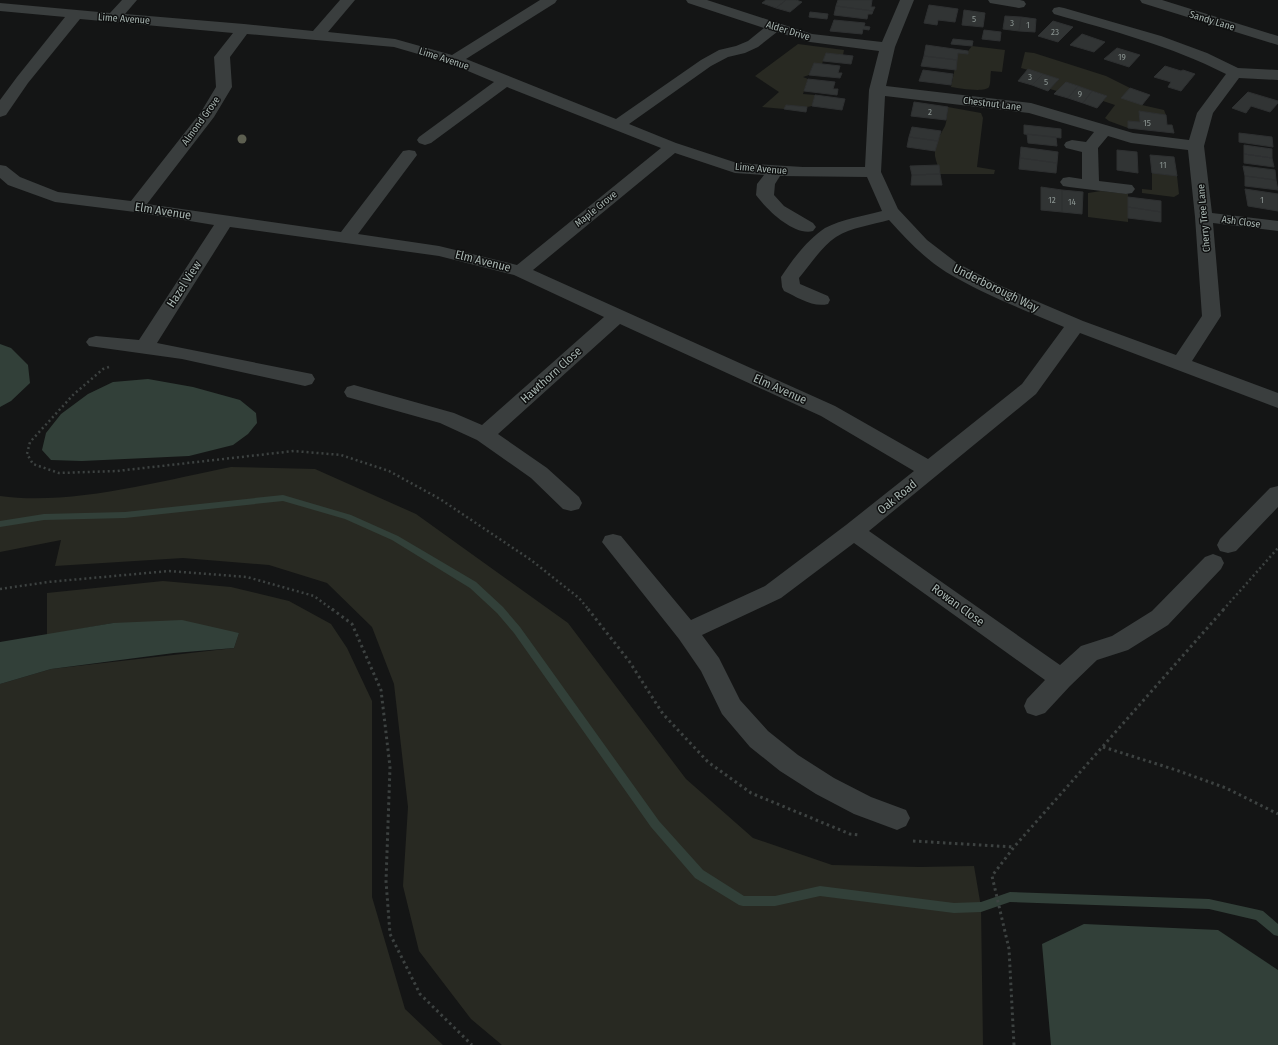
<svg xmlns="http://www.w3.org/2000/svg" width="1278" height="1045" font-family="'Fira Sans Condensed',sans-serif">
<style>
.green{fill:#282922}
.water{fill:#324039}
.lines{fill:none;stroke-linecap:round;stroke-linejoin:round}
.stream{fill:#324039;fill-rule:evenodd}
.building{fill:#313434;stroke:#2e3031}
.path-far1{stroke:#3d4241;stroke-width:2.5;stroke-dasharray:2 3;stroke-linecap:butt}
.path{stroke:#3d4241;stroke-width:3;stroke-dasharray:2.5 3.5;stroke-linecap:butt}
.minor{fill:#3a3e3e;fill-rule:evenodd}
.tree{fill:#5d5f50}
.labels{text-anchor:middle;dominant-baseline:central;stroke-width:3;stroke-linejoin:round;paint-order:stroke}
.far-number-label{font-size:9px;fill:#8a9491}
.far-street-label{font-size:10px;fill:#a7b4b0;stroke:#0f1010}
.street-label{font-size:12px;fill:#a7b4b0;stroke:#0f1010}
</style>
<rect width="100%" height="100%" fill="#141515"/>
<path class="green" d="M798,44L844,50L843,55L826,53L822,64L814,63L809,75L803,77L808,79L803,94L815,95L812,106L807,107L786,105L784,109L762,107L779,92L755,76Z
M972,46L1005,50L1002,72L991,71C990,76 991,83 989,87C985,93 958,88 951,87L958,53L968,54V51Z
M1025,52L1034,53L1106,76L1130,88L1142,105L1164,110L1166,115L1139,111L1140,122L1128,121V128L1109,121L1105,118L1115,105L1103,101L1107,96L1066,82L1057,91L1050,89L1059,79L1021,68Z
M948,107L981,113L983,118L977,167L995,170L994,174H940C939,168 936,162 935,156C934,145 940,135 945,126C947,121 947,113 948,107Z
M1152,173L1177,176L1179,194L1174,197L1142,193V189L1152,190Z
M1101,191L1128,194V222L1088,217V193Z
M231,467L315,469L416,514L568,623L686,779L753,838L832,865L920,867L974,866L981,907L983,1045H502L471,1019L419,951L403,886L408,807L394,684L372,627L327,583L269,565L183,558L55,566L61,540L0,552V496C71,506 161,481 231,467Z
M163,581L231,587L289,601L331,624L347,648L372,701V897L405,1009L443,1045H0V684L51,669L234,648L239,633L113,623L47,635V593Z"/>
<path class="water" d="M0,344L11,348L28,365L30,383L11,401L0,407Z
M148,379L193,387L240,400L256,413L257,423L248,434L233,445L189,456L82,461L51,460L42,450L46,433L61,414L88,394L113,382Z
M182,620L239,633L234,648L174,653L51,669L0,684V642L113,623Z
M1084,924L1218,930L1278,970V1045H1051L1042,944Z"/>
<g class="lines">
<path class="stream" d="M283,495L351,515L398,536L476,582L503,607L520,627L659,821L703,870L744,896H775L820,886L954,903L981,902L1010,892L1209,899L1259,910L1263,911L1278,924V936L1274,935L1256,920L1209,909L1010,902L981,912L954,913L820,896L775,906H743L739,905L695,878L651,827L514,633L497,613L470,588L392,540L345,519L283,501L125,518L44,520L0,527V521L44,514L125,512Z"/>
</g>
<path class="building" d="M766,0H786L776,8L762,3Z
M786,0H796L802,2L790,12L776,8Z
M838,0H872L871,7H875L873,11L836,6Z
M929,5L958,9L955,22L938,20L937,25L924,23Z
M836,6L873,11L872,14H868L867,19L834,15Z
M964,10L985,13L983,27L962,25Z
M810,12L828,14L827,19L809,17Z
M1005,16L1021,17L1019,31L1003,29Z
M1021,17L1036,19L1035,32L1019,31Z
M834,20L865,23L864,26L870,27L869,30L863,29L862,34L830,31Z
M1053,21L1073,27L1058,42L1038,36Z
M984,30L1001,32L1000,41L982,39Z
M1082,34L1105,42L1094,52L1070,45Z
M953,39L973,41L972,46L951,44Z
M926,45L968,51V54L958,53L957,60L924,56Z
M1117,48L1140,55L1129,67L1104,59Z
M826,53L853,56L851,64L823,61Z
M924,56L957,60L956,70L921,66Z
M814,63L840,66L838,73H842L840,78L809,75Z
M1165,66L1181,71L1183,70L1195,74L1181,91L1168,87L1171,82L1154,77Z
M1028,69L1043,74L1032,85L1018,81Z
M923,70L953,74L951,85L919,81Z
M1043,74L1059,79L1048,91L1032,85Z
M808,79L835,82L833,89H838L837,95L804,91Z
M1066,82L1078,86L1068,98L1054,94Z
M1078,86L1092,91L1083,103L1068,98Z
M1130,88L1150,95L1142,105L1121,98Z
M1092,91L1107,96L1097,108L1083,103Z
M1248,92L1278,101V103L1270,112L1251,106L1246,113L1232,108Z
M815,95L845,99L842,110L812,106Z
M914,102L948,107L946,120L911,116Z
M786,105L807,107L806,112L784,109Z
M1139,111L1166,115L1167,125H1172L1174,133L1128,128V121L1140,122Z
M1024,125L1061,129V138L1024,134Z
M912,127L941,131L938,141L909,137Z
M1239,133L1272,137L1273,147L1239,142Z
M1027,134L1056,137L1057,146L1028,143Z
M909,137L938,141L935,151L907,147Z
M1244,145L1272,149V158L1244,154Z
M1021,147L1058,152L1057,163L1020,158Z
M1117,150L1137,152L1138,173L1117,170Z
M1244,154L1272,158L1274,167L1244,163Z
M1150,155L1174,157L1177,176L1152,173Z
M1020,158L1057,163L1056,173L1019,169Z
M939,165L940,174L912,175L910,166Z
M1243,166L1275,170L1276,180L1245,176Z
M940,174L942,185H911L912,175Z
M1245,176L1276,180L1278,190L1245,186Z
M1041,187L1062,190V212L1041,210Z
M1245,189L1278,194V211L1248,206Z
M1062,190L1083,192L1082,214L1062,212Z
M1128,197L1161,201V212L1128,207Z
M1128,207L1161,212V222L1128,218Z"/>
<g class="lines">
<path class="path-far1" d="M109,367L103,369L73,395L30,442L27,454L33,464L59,473L117,471L294,451L341,455L389,471L440,499L531,560L579,598L589,610
M0,589L48,582L169,571L247,577L314,596L333,610
M1223,610L1278,548"/>
<path class="path" d="M332,609L352,624L381,690L390,767L386,881L390,934L420,994L472,1045
M588,609L629,661L663,714L708,762L751,793L850,834L859,835
M1103,747L1176,770L1226,788L1278,814
M913,841L1014,847
M1014,1045L1009,949L992,876L1014,847L1224,609"/>
<path class="minor" d="M122,0H137L125,14L244,24L313,31L340,0H355L328,32L395,39L452,55L540,0H557L555,3L466,59L616,119L701,60L719,50L736,46L748,41L764,28L688,3L686,0H707L812,34L882,42L900,0H914L895,47L886,86L1031,103L1133,133L1189,140L1197,113L1226,74C1171,46 1113,31 1054,14L1052,11L1054,8L1059,7L1064,8L1161,36L1207,53L1238,68L1278,70V80L1239,78L1213,113L1204,146L1212,213L1278,221V231L1213,223L1221,316L1192,361L1278,393V408L1080,333L1036,394L869,531L1060,665L1081,646L1112,636L1152,611L1205,557L1213,554L1221,557L1224,563L1221,569L1168,625L1128,650L1097,660L1070,686L1045,713L1036,716L1027,713L1024,706L1027,699L1045,680L854,543L781,598L702,635L719,658L740,700L768,731L798,755L834,778L871,797L906,810L910,818L906,826L897,830L854,814L816,794L780,771L750,747L722,714L701,671L679,639L602,542L605,536L613,534L621,536L691,620L765,586L846,525L914,471L821,416L620,324L498,434L547,468L579,497L582,503L579,509L571,511L563,509L531,478L477,440L440,423L347,397L344,392L347,387L354,385L454,413L482,425L604,317L514,275L439,256L230,227L157,343L312,374L315,379L312,384L305,386L182,359L89,346L86,342L89,338L96,336L139,340L214,225L135,212L55,202L8,185L0,178V165L6,166L20,177L58,192L131,201L201,112L216,87L214,57L233,33L80,19L28,83L6,115L0,117V100L17,77L65,17L0,11V3L110,13ZM777,32L810,42L879,51L869,90L865,167H803L737,163L676,143L629,124L711,66L728,57L745,53L758,47ZM247,34L394,47L449,63L494,82L419,137L417,140L419,143L425,145L431,143L507,87L661,148L517,265L439,246L358,234L417,155L415,151L409,150L403,151L341,232L147,204L214,117L232,87L230,57ZM885,96L1029,113L1094,132L1086,142L1072,140L1066,142L1064,145L1066,148L1082,152V179L1069,177L1063,178L1060,182L1063,186L1069,187L1126,194L1132,193L1135,189L1132,185L1099,181L1098,148L1108,136L1131,143L1188,150L1195,217L1202,316L1176,355L1083,321L1001,286L957,263L927,240L898,209L881,172ZM675,153L735,173L764,175L757,184L756,195C767,210 794,236 813,231L816,227L813,223L784,206L774,195L775,184L780,176L867,177L882,211C864,216 842,219 825,228C808,239 792,260 781,277L782,287L784,291C797,297 813,308 828,304L830,300L828,296L800,284L799,278C811,264 821,247 836,237C852,227 872,225 889,220C906,239 924,258 946,272C983,294 1024,310 1064,327L1022,384L928,459L835,406L533,270Z
M988,0H1020L1024,1L1026,4L1024,7L1019,8L990,3Z
M1140,0H1162L1278,36V45L1142,3Z
M1278,486V507L1236,551L1228,553L1220,551L1217,545L1220,539L1270,488Z"/>
</g>
<circle class="tree" cx="242" cy="139" r="4.5"/>
<g class="labels">
<g class="far-number-label">
<text x="974" y="19">5</text>
<text x="1012" y="23">3</text>
<text x="1028" y="25">1</text>
<text x="1055" y="32">23</text>
<text x="1122" y="57">19</text>
<text x="1030" y="77">3</text>
<text x="1046" y="82">5</text>
<text x="1080" y="94">9</text>
<text x="930" y="112">2</text>
<text x="1147" y="123">15</text>
<text x="1163" y="165">11</text>
<text x="1052" y="200">12</text>
<text x="1262" y="200">1</text>
<text x="1072" y="202">14</text>
</g>
<g class="far-street-label">
<text transform="translate(124 19) rotate(4)">Lime Avenue</text>
<text transform="translate(1212 21) rotate(17)">Sandy Lane</text>
<text transform="translate(788 31) rotate(17)">Alder Drive</text>
<text transform="translate(444 59) rotate(18)">Lime Avenue</text>
<text transform="translate(992 104) rotate(7)">Chestnut Lane</text>
<text transform="translate(201 121) rotate(-54)">Almond Grove</text>
<text transform="translate(761 169) rotate(5)">Lime Avenue</text>
<text transform="translate(596 209) rotate(-39)">Maple Grove</text>
<text transform="translate(1204 218) rotate(-95)">Cherry Tree Lane</text>
<text transform="translate(1241 222) rotate(8)">Ash Close</text>
</g>
<g class="street-label">
<text transform="translate(163 211) rotate(9)">Elm Avenue</text>
<text transform="translate(483 261) rotate(14)">Elm Avenue</text>
<text transform="translate(184 284) rotate(-57)">Hazel View</text>
<text transform="translate(996 288) rotate(26)">Underborough Way</text>
<text transform="translate(551 375) rotate(-42)">Hawthorn Close</text>
<text transform="translate(780 389) rotate(24)">Elm Avenue</text>
<text transform="translate(897 497) rotate(-39)">Oak Road</text>
<text transform="translate(958 605) rotate(36)">Rowan Close</text>
</g>
</g>
</svg>
